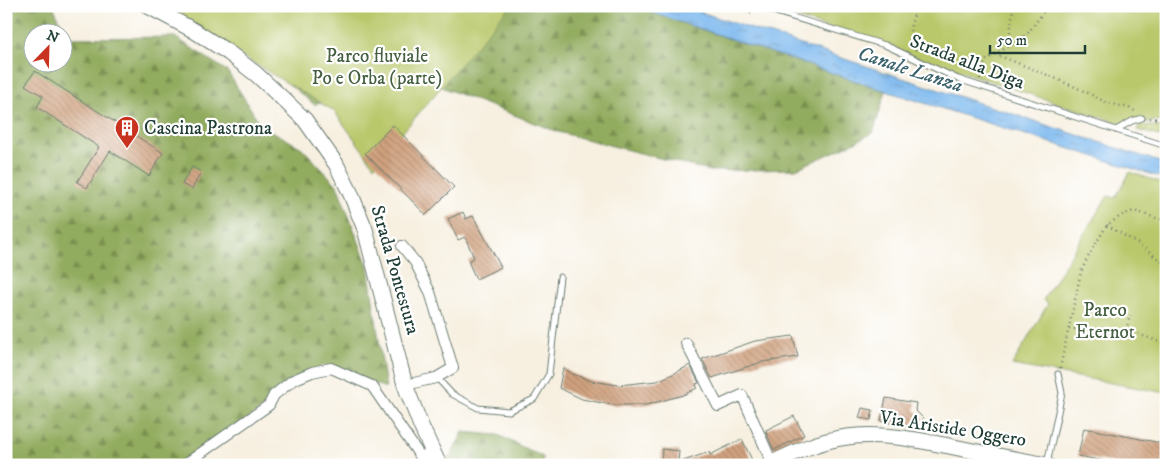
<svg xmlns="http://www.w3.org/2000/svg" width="1172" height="471" font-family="'IM FELL DW Pica',serif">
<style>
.grass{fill:url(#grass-dots);stroke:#6c824f}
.forest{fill:url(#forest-firs);stroke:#587449;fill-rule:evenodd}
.park{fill:#b9c86a;stroke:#6c824f}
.water{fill:url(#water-ripples);stroke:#4e7a91}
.building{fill:url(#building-back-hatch)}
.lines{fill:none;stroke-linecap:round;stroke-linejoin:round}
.service-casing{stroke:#6b7c71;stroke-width:7}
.minor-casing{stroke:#6b7c71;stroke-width:12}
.secondary-casing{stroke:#6b7c71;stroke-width:17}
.path{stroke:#6b7c71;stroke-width:2.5;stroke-dasharray:1 4;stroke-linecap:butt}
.service{stroke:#fff;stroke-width:5}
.minor{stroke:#fff;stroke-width:10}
.secondary{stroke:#fff;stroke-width:15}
.labels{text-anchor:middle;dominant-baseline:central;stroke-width:4.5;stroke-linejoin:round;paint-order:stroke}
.park-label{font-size:19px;fill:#466042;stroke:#fff}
.street-label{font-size:19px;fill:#1f3d34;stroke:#fff}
.poi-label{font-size:19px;fill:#1f3d34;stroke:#fff;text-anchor:start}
.water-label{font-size:20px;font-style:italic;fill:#3b626c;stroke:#fff}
</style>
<defs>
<pattern id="grass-dots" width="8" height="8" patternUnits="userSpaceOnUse" patternTransform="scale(1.25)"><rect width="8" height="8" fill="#b9c86a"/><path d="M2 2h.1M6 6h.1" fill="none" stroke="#96a458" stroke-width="1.8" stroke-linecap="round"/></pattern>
<pattern id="forest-firs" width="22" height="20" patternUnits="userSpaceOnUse" patternTransform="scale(1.25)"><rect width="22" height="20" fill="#92ac5e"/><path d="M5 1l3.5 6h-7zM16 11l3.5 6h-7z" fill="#778d4e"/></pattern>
<pattern id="water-ripples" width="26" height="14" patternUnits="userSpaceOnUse" patternTransform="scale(1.25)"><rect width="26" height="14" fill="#7cb8ee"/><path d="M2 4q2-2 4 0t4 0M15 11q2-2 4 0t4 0" fill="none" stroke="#6597c2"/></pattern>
<pattern id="building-back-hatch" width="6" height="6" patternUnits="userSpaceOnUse" patternTransform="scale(1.25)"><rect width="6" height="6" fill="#d1a27f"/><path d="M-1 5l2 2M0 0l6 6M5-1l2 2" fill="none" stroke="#a98569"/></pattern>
</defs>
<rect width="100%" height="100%" fill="#fff"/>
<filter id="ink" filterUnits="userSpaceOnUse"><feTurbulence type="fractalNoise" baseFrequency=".02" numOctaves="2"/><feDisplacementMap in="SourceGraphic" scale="10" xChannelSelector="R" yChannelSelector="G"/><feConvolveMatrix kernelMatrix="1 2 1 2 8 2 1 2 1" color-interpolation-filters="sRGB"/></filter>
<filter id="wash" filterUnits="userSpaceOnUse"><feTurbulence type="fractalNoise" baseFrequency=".0096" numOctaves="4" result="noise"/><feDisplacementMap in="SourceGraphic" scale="20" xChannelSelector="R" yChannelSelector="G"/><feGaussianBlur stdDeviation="1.12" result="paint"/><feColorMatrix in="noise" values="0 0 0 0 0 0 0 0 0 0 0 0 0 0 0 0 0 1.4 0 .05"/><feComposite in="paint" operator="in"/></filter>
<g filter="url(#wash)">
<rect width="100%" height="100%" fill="#f7f0e1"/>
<path class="grass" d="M1140,125L1153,126L1166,128V138L1137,130Z"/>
<path class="forest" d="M6,6H53L68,38L175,37L227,71L261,125L302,148L337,185L368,266L386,388L323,365L183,465H6ZM32,32H62V62H32Z
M166,6H632L886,91L873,133L847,146L796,169L710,171L558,132L444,88L392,45L315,105L241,46Z
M463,432L498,435L543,457L542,465H436L451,456Z"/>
<path class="park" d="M149,6H510L374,166L334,111L245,58Z
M761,6H1166V121L1121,124Z
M1130,172L1166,184V393L1012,365L1048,304L1043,300L1105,200L1108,196L1115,198Z"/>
<path class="water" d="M632,6H682L1166,164V179L886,91Z"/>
<g id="blocks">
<path class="building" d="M35,71L163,153L149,176L110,151L87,188L77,182L99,147L37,107L43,96L25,85Z
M393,125L454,187L426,215L365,153Z
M192,167L201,172L192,189L182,184Z
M463,212L466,219L473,216L501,267L476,279L468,261L474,258L465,237L458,240L448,219Z
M793,336L798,357L762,362L712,378L702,359L755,341Z
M690,365L699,383L696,384L697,388L683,395L646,405H612L582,399L559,388L563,368L573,374L592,381L618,385L657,381L673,374Z
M886,398L916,403L915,410L923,418L921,430L881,421Z
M862,408L873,410L871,420L859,418Z
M794,416L804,435L774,450L766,432V430Z
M1084,428L1166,444V465H1124L1078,456Z
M742,439L752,460L743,465H661L662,449L679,451L678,463L709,452L710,455Z"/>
</g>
</g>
<g filter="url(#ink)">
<use href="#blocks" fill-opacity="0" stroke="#6b7c71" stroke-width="1"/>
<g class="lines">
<defs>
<path id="service" d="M756,6L885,45L958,79L1166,146
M1116,130L1132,121L1142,118
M437,378L452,394L478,408L509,411L534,399L549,374L560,277
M1047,464L1062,393L1058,374"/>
<path id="minor" d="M402,246L415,262L430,292L453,368L436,378L405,385
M686,343L718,406L742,395L772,463
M184,465L269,405L274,395L293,380L312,372L331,368L372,386L420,456L434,454"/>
<path id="secondary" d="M148,6L193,30L229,53L256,74L282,98L305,120L336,164L350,192L365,229L405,385L421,426L439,465
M768,465C795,452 818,441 847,437C880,432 917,440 949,446C982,453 1014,459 1047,465"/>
</defs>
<use href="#service" class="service-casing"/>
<use href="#minor" class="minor-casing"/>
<use href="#secondary" class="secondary-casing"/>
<path class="path" d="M731,6L751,13
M1008,47L1013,11L1015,6
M916,50C906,32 911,25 917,6
M995,54L1050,76L1086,92L1105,102L1129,108L1135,111
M980,79L985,61L995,54L1020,40L1028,33L1048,6
M1150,118L1166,119
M1107,225L1137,243L1166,265
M1069,329L1126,330L1166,344
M1126,330L1130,315
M1060,368L1081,272L1089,255L1107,225L1124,214L1134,211L1166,221"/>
<use href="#service" class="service"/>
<use href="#minor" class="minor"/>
<use href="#secondary" class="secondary"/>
</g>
</g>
<defs>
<symbol id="building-pin" viewBox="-11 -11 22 30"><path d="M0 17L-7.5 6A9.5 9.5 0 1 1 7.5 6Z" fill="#c8321e" stroke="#fff"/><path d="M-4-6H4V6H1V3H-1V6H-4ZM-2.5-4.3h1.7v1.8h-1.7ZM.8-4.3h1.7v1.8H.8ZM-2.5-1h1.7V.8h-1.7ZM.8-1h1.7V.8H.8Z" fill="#fff"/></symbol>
</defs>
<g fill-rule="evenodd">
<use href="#building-pin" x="113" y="114" width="28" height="38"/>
</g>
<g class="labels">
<g class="park-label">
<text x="377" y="56">Parco fluviale<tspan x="377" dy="22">Po e Orba (parte)</tspan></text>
<text x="1105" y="310">Parco<tspan x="1105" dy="22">Eternot</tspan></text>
</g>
<g class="street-label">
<text transform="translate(967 62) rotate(21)">Strada alla Diga</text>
<text transform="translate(395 270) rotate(74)">Strada Pontestura</text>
<text transform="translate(953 429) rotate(9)">Via Aristide Oggero</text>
</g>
<g class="poi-label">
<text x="144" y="128">Cascina Pastrona</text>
</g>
<g class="water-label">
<text transform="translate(910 70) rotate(18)">Canale Lanza</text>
</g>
</g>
<rect width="1172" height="471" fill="none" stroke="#fff" stroke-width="25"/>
<g transform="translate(48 48) rotate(23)"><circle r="24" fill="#ffffff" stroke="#a5b1ae"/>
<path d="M0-4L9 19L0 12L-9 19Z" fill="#c8321e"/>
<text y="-8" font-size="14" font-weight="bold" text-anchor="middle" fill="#1f3d34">N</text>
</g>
<path d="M990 45v8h95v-8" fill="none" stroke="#1f3d34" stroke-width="2.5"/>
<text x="997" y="45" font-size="15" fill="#1f3d34" stroke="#ffffff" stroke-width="4" paint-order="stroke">50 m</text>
</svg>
